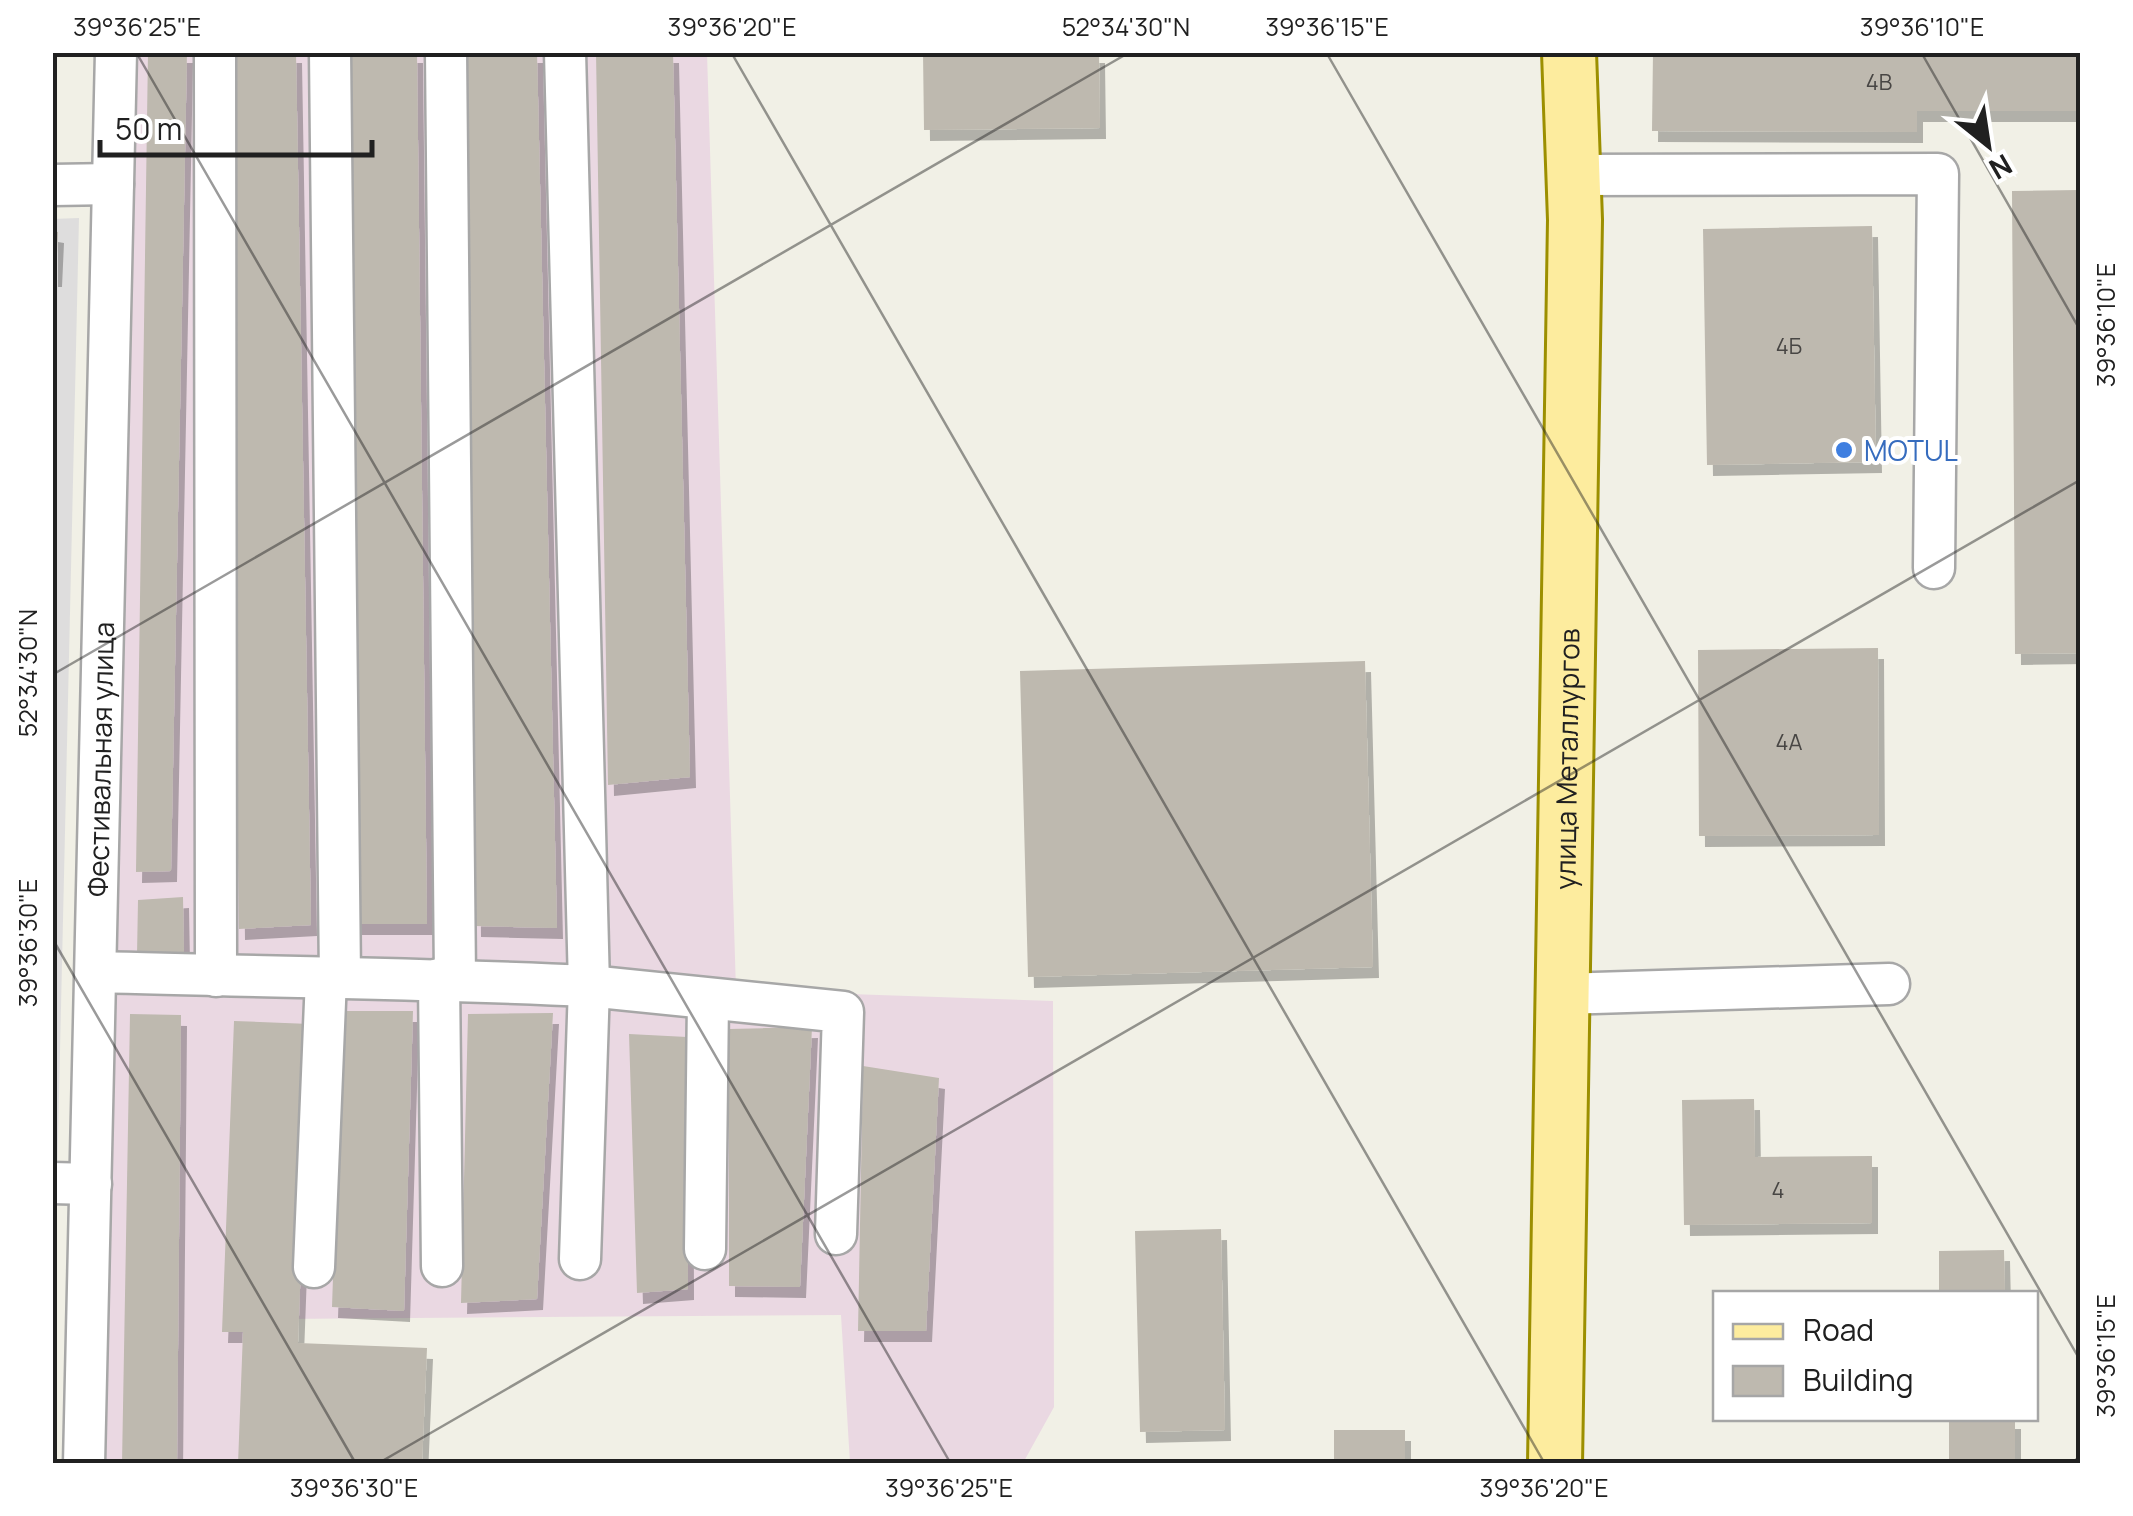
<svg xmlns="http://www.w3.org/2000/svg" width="2133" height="1516" font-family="Manrope,sans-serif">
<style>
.residential{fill:#dedddd}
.industrial{fill:#ead8e2}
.building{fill:#beb9af;filter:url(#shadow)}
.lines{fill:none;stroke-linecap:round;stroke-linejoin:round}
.minor-casing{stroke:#a7a7a7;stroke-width:45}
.major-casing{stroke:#9c8f00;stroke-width:58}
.minor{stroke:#fff;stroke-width:40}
.major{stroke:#fdec9e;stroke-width:52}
.ticks{fill:none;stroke:#202020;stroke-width:2.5;stroke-opacity:0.45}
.shop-dot{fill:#3f7fe0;stroke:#fff;stroke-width:4}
.labels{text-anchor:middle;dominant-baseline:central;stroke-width:8;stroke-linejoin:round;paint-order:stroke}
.number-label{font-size:22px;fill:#484644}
.shop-label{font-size:28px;fill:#366cbe;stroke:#fff;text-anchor:start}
.street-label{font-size:28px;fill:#202020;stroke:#fff}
.neatline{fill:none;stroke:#202020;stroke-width:4}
.ticks-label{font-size:25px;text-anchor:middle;fill:#202020}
</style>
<defs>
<filter id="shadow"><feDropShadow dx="6" dy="11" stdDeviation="0" flood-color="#0004"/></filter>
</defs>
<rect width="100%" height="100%" fill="#f1f0e6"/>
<path class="residential" d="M79,218L53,1359L52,219Z"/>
<path class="industrial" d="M134,53H707L736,990L1053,1001L1054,1407L1023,1463H850L841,1315L279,1319L269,1463L101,1464Z"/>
<path class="building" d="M148,52H187L171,871L136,872Z
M227,52H296L311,925L239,929Z
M348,52H417L427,924H354Z
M466,52H537L557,928L475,926Z
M596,52H673L690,777L608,785Z
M923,52H1099L1100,128L924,130Z
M1653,52H2080V111H1917V132L1652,131Z
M2080,190V653L2015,654L2012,191Z
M1872,226L1876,462L1707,465L1703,229Z
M52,231L58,232L56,276H52Z
M1878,648L1879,835L1699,836L1698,650Z
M1365,661L1373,967L1028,977L1020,671Z
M183,897L184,953L137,955L138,900Z
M342,1011H413L404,1311L332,1307Z
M553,1013L537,1299L461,1303L468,1014Z
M130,1014L181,1015L177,1464H122Z
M234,1021L310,1024L298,1343L427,1348L422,1464H238L243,1332H222Z
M812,1027L800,1287L729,1286V1029Z
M629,1034L687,1037L688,1289L637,1293Z
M863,1066L939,1078L926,1331H858Z
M1754,1099L1755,1157L1872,1156V1223L1684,1225L1682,1100Z
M1221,1229L1225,1430L1140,1432L1135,1231Z
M2004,1250L2005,1294H1939V1251Z
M1949,1418H2015V1464H1949Z
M1334,1430H1405V1464H1334Z
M2031,1460H2080V1464H2031Z"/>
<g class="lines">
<defs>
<g id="minor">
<path d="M215,52L216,976"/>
<path d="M330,52L340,978"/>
<path d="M446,52L455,979"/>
<path d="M1573,175L1938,174L1934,568"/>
<path d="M52,185L113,184"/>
<path d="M97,972C261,977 425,978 589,986L565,52"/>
<path d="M439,979L442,1266"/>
<path d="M1562,994L1889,984"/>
<path d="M52,1183L91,1184"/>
<path d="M705,1249L708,999"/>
<path d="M580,1259L589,986L843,1012L836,1234"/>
<path d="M314,1267L326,978"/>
<path id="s1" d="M84,1464L116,52"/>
</g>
<g id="major">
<path id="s2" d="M1555,1464L1575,220L1569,52"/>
</g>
</defs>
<use href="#minor" class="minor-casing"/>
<use href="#major" class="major-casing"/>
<use href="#minor" class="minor"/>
<use href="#major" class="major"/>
</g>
<path class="ticks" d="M136,52L951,1464M731,52L1545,1464M1326,52L2080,1360M1921,52L2080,330M52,675L1130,52M52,938L356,1464M377,1464L2080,480M2069,1464L2080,1457"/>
<circle class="shop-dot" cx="1844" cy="450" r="10"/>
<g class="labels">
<g class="number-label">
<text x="1879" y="82">4В</text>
<text x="1789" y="346">4Б</text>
<text x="1789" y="742">4А</text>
<text x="1778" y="1190">4</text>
</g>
<g class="shop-label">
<text x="1864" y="450">MOTUL</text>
</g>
<g class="street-label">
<text stroke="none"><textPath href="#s1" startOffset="705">Фестивальная улица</textPath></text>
<text stroke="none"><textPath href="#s2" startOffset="705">улица Металлургов</textPath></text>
</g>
</g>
<rect width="2133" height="1516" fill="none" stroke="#ffffff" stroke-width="110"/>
<rect x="1713" y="1291" width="325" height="130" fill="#ffffff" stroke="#a6a6a6" stroke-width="2.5"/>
<rect x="1733" y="1324" width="50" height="15" fill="#fdec9e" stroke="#a6a6a6" stroke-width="2.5"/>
<text x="1803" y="1341" font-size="30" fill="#202020">Road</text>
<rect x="1733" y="1366" width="50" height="30" fill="#beb9af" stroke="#a6a6a6" stroke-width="2.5"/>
<text x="1803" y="1391" font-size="30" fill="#202020">Building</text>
<g transform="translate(1988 145) rotate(150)" stroke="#ffffff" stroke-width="8" paint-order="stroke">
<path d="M0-8L18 38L0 25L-18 38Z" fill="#202020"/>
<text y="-15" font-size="28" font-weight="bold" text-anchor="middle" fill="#202020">N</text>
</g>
<path d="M100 140v15h272v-15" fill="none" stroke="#202020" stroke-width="5"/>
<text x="115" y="140" font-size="30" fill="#202020" stroke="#ffffff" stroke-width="8" paint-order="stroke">50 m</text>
<rect x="55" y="55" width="2023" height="1406" class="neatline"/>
<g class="ticks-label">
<text x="137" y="36">39°36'25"E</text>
<text x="732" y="36">39°36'20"E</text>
<text x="1126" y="36">52°34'30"N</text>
<text x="1327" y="36">39°36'15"E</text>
<text x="1922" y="36">39°36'10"E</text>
<text transform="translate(2106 325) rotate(-90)" y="9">39°36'10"E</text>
<text transform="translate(28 673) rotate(-90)" y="9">52°34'30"N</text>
<text transform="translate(28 943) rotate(-90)" y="9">39°36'30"E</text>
<text transform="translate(2106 1356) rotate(-90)" y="9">39°36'15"E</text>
<text x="354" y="1497">39°36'30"E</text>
<text x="949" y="1497">39°36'25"E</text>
<text x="1544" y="1497">39°36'20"E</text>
</g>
</svg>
